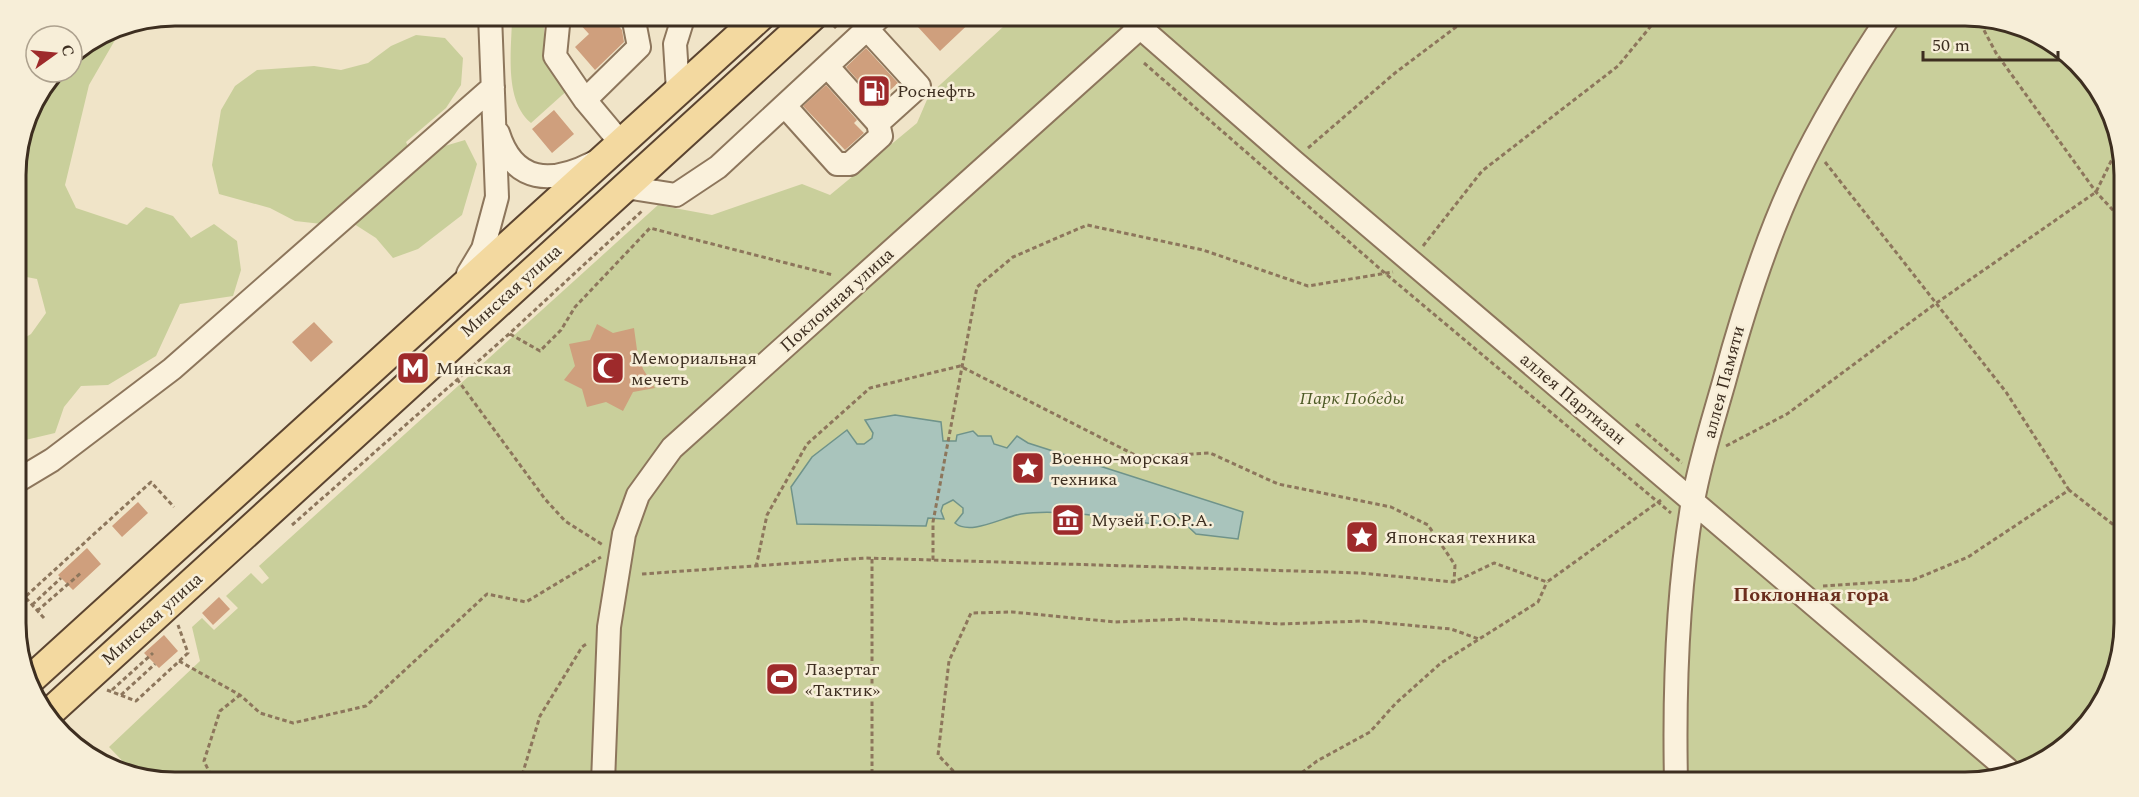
<svg xmlns="http://www.w3.org/2000/svg" width="2139" height="797" font-family="Spectral,serif">
<style>
.green{fill:#c9cf9b}
.water{fill:#a9c4bc;stroke:#6f938a;stroke-width:1.5}
.building{fill:#cf9f7d}
.lines{fill:none;stroke-linecap:round;stroke-linejoin:round}
.minor-casing{stroke:#8d765c;stroke-width:26}
.major-casing{stroke:#5b4430;stroke-width:32}
.path{stroke:#8d765c;stroke-width:3;stroke-dasharray:4.5 3;stroke-linecap:butt}
.minor{stroke:#faf1dc;stroke-width:22}
.major{stroke:#f3d9a0;stroke-width:28}
.labels{text-anchor:middle;dominant-baseline:central;stroke-width:5;stroke-linejoin:round;paint-order:stroke}
.poi-label{font-size:18px;fill:#3d2e20;stroke:#f7eed8;text-anchor:start}
.street-label{font-size:18px;fill:#3d2e20;stroke:#f7eed8}
.park-label{font-size:18px;font-style:italic;fill:#4d5a26;stroke:#f7eed8}
.neighbourhood-label{font-size:20px;font-weight:bold;fill:#6b2e1e;stroke:#f7eed8}
.rim{fill:none;stroke:#3d2e20;stroke-width:3}
</style>
<rect width="100%" height="100%" fill="#f0e4c8"/>
<path class="green" d="M512,15H543L546,59L570,88L531,123C503,100 512,48 512,15Z
M1016,15H1964L2015,23L2085,70L2123,154L2124,622L2116,673L2062,749L1974,782H175L137,776L109,747L200,661L192,627L202,618L214,630L238,608L226,596L251,573L262,584L269,578L259,566L658,205L712,215L802,184L830,195L917,123L929,95Z
M119,26L115,40L89,85L65,185L76,208L127,225L146,207L173,216L191,238L214,224L237,241L241,270L233,296L180,304L156,356L108,385L81,386L64,407L55,433L17,442L16,343L31,334L46,313L37,279L16,275L15,164L31,104L56,72H72V53Z
M416,35L445,38L463,58L461,85L446,108L406,142L417,166L438,148L465,140L477,164L462,215L418,249L393,258L376,238L351,222L322,224L295,221L270,208L219,194L212,165L221,110L235,86L257,70L314,66L341,70L368,63L391,46Z"/>
<path class="water" d="M895,415L941,422L943,441H956L957,435L973,431L978,436H991L994,444L1007,448L1017,436L1028,443L1243,512L1238,539L1196,534L1175,514L1159,525C1119,519 1060,508 1021,514C1003,517 970,536 955,523L963,513V508L953,500L943,505L941,511L944,519L928,518L926,526L797,524L791,487L812,457L847,430L857,444H864L872,438L873,433L865,420Z"/>
<path class="building" d="M584,15H609L622,30L624,42L595,70L575,47L589,34L577,21Z
M907,15H978L940,51Z
M866,48L898,83L877,102L846,67Z
M826,85L857,120L854,123L864,133L845,150L803,106Z
M554,110L574,134L552,153L532,129Z
M314,322L333,342L311,362L292,342Z
M597,324L613,333L634,328L637,350L643,369L655,388L633,392L623,411L606,402L587,407L582,389L564,380L575,366L569,344L590,340Z
M138,502L148,513L122,537L112,526Z
M87,548L101,564L73,590L58,575Z
M219,597L230,609L213,625L202,613Z
M164,635L178,651L159,668L144,653Z"/>
<g class="lines">
<defs>
<path id="minor" d="M559,15L555,56L585,100L621,143
M1126,15L1293,161L2007,769
M867,29L919,86L878,123
M678,91L675,44L684,15
M585,100L639,47L634,21L641,15
M785,106L837,164H850L881,136L878,123L827,66
M498,133C514,184 552,184 593,163
M625,187L676,195L718,167L882,15
M468,274L483,249L497,197L490,15
M17,481L52,460L172,369L493,87
M603,782L609,627L624,534L638,495L672,448L1154,15
M1676,782C1674,688 1677,593 1693,501C1700,461 1713,421 1724,382C1743,312 1765,241 1796,176C1823,119 1855,67 1890,15"/>
<path id="major" d="M31,679L762,15
M48,714L814,15"/>
</defs>
<use href="#minor" class="minor-casing"/>
<use href="#major" class="major-casing"/>
<path class="path" d="M1977,17L1996,53L2096,192L2123,221
M834,28L848,15
M1144,63L1386,274L1671,513
M1308,148L1395,73L1472,15
M1825,162L2006,392L2069,490
M1423,246L1482,171L1618,66L1660,15
M510,334L540,351L561,330L575,307L650,228L833,275
M457,379L545,499L565,521L603,545
M1636,424L1682,463
M1726,446L1787,414L1935,304L2096,192L2119,145
M292,525L509,334L642,211
M872,559V782
M933,560V522L977,287L1013,257L1087,225L1203,250L1308,286L1393,272
M756,567L767,515L807,444L870,388L960,366L1139,457L1210,453L1278,484L1391,507L1428,525L1455,565L1454,582
M642,574L866,558L1361,573L1454,582L1494,563L1547,582L1661,500
M1823,586L1913,580L1968,557L2069,490L2124,533
M32,605L61,578
M37,611L82,572
M44,618L25,597L151,482L174,507
M179,661L240,695L260,713L293,723L366,706L487,594L526,602L601,557
M107,690L136,701L188,653L178,625
M112,690L153,653
M121,695L155,664
M214,782L204,761L220,711L240,695
M520,782L540,716L582,647L588,643
M964,782L938,755L949,661L971,613L1012,612L1115,622L1185,619L1280,624L1363,621L1451,629L1479,639
M1290,782L1317,761L1370,732L1396,703L1441,663L1538,602L1547,582"/>
<use href="#minor" class="minor"/>
<use href="#major" class="major"/>
</g>
<defs>
<symbol id="fuel-square" viewBox="-11 -11 22 22"><rect x="-9" y="-9" width="18" height="18" rx="4" fill="#9e2a2b" stroke="#f7eed8"/><path d="M-5.5-6h7V0h2V4h1.3V-2.5L3-4.5l.8-.8L6-3V5H2.5V1h-1V6h-7ZM-4.2-4.7v3.2H.2V-4.7Z" fill="#fff"/></symbol>
<symbol id="metro-square" viewBox="-11 -11 22 22"><rect x="-9" y="-9" width="18" height="18" rx="4" fill="#9e2a2b" stroke="#f7eed8"/><path d="M-5.5 5V-5H-3L0 0L3-5H5.5V5H3V-.5L0 4L-3-.5V5Z" fill="#fff"/></symbol>
<symbol id="mosque-square" viewBox="-11 -11 22 22"><rect x="-9" y="-9" width="18" height="18" rx="4" fill="#9e2a2b" stroke="#f7eed8"/><path d="M3.5-4.9A6 6 0 1 0 3.5 4.9A5 5 0 1 1 3.5-4.9Z" fill="#fff"/></symbol>
<symbol id="sight-square" viewBox="-11 -11 22 22"><rect x="-9" y="-9" width="18" height="18" rx="4" fill="#9e2a2b" stroke="#f7eed8"/><path d="M0-6L1.8-2.2L6-1.7L2.9 1.2L3.7 5.4L0 3.3L-3.7 5.4L-2.9 1.2L-6-1.7L-1.8-2.2Z" fill="#fff"/></symbol>
<symbol id="museum-square" viewBox="-11 -11 22 22"><rect x="-9" y="-9" width="18" height="18" rx="4" fill="#9e2a2b" stroke="#f7eed8"/><path d="M0-6L6-3V-2H-6V-3ZM-5-1h2V3h-2ZM-1-1h2V3h-2ZM3-1h2V3H3ZM-6 4H6V6H-6Z" fill="#fff"/></symbol>
<symbol id="stadium-square" viewBox="-11 -11 22 22"><rect x="-9" y="-9" width="18" height="18" rx="4" fill="#9e2a2b" stroke="#f7eed8"/><path d="M0-5a6.5 5 0 1 0 0 10a6.5 5 0 1 0 0-10ZM-3.5-1.8h7v3.6h-7Z" fill="#fff"/></symbol>
</defs>
<g fill-rule="evenodd">
<use href="#fuel-square" x="855" y="72" width="38" height="38"/>
<use href="#metro-square" x="394" y="349" width="38" height="38"/>
<use href="#mosque-square" x="589" y="349" width="38" height="38"/>
<use href="#sight-square" x="1009" y="449" width="38" height="38"/>
<use href="#museum-square" x="1049" y="501" width="38" height="38"/>
<use href="#sight-square" x="1343" y="518" width="38" height="38"/>
<use href="#stadium-square" x="763" y="660" width="38" height="38"/>
</g>
<g class="labels">
<g class="poi-label">
<text x="897" y="91">Роснефть</text>
<text x="631" y="358">Мемориальная<tspan x="631" dy="21">мечеть</tspan></text>
<text x="436" y="368">Минская</text>
<text x="1051" y="458">Военно-морская<tspan x="1051" dy="21">техника</tspan></text>
<text x="1091" y="520">Музей Г.О.Р.А.</text>
<text x="1385" y="537">Японская техника</text>
<text x="805" y="669">Лазертаг<tspan x="805" dy="21">«Тактик»</tspan></text>
</g>
<g class="street-label">
<text transform="translate(511 291) rotate(-42)">Минская улица</text>
<text transform="translate(837 300) rotate(-42)">Поклонная улица</text>
<text transform="translate(1724 382) rotate(-75)">аллея Памяти</text>
<text transform="translate(1573 399) rotate(40)">аллея Партизан</text>
<text transform="translate(152 619) rotate(-42)">Минская улица</text>
</g>
<g class="park-label">
<text x="1352" y="398">Парк Победы</text>
</g>
<g class="neighbourhood-label">
<text x="1811" y="595">Поклонная гора</text>
</g>
</g>
<path d="M0 0H2139V797H0ZM175 26H1965A149 149 0 0 1 2114 175V623A149 149 0 0 1 1965 772H175A149 149 0 0 1 26 623V175A149 149 0 0 1 175 26Z" fill="#f7eed8" fill-rule="evenodd"/>
<path class="rim" d="M175 26H1965A149 149 0 0 1 2114 175V623A149 149 0 0 1 1965 772H175A149 149 0 0 1 26 623V175A149 149 0 0 1 175 26Z"/>
<g transform="translate(54 54) rotate(75)"><circle r="28" fill="#f7eed8" stroke="#ada18e" stroke-width="1.5"/>
<path d="M0-4.5L10 22L0 15L-10 22Z" fill="#9e2a2b"/>
<text y="-9" font-size="16" font-weight="bold" text-anchor="middle" fill="#3d2e20">С</text>
</g>
<path d="M1923 51v9h135v-9" fill="none" stroke="#3d2e20" stroke-width="3"/>
<text x="1932" y="51" font-size="18" fill="#3d2e20" stroke="#f7eed8" stroke-width="4.5" paint-order="stroke">50 m</text>
</svg>
